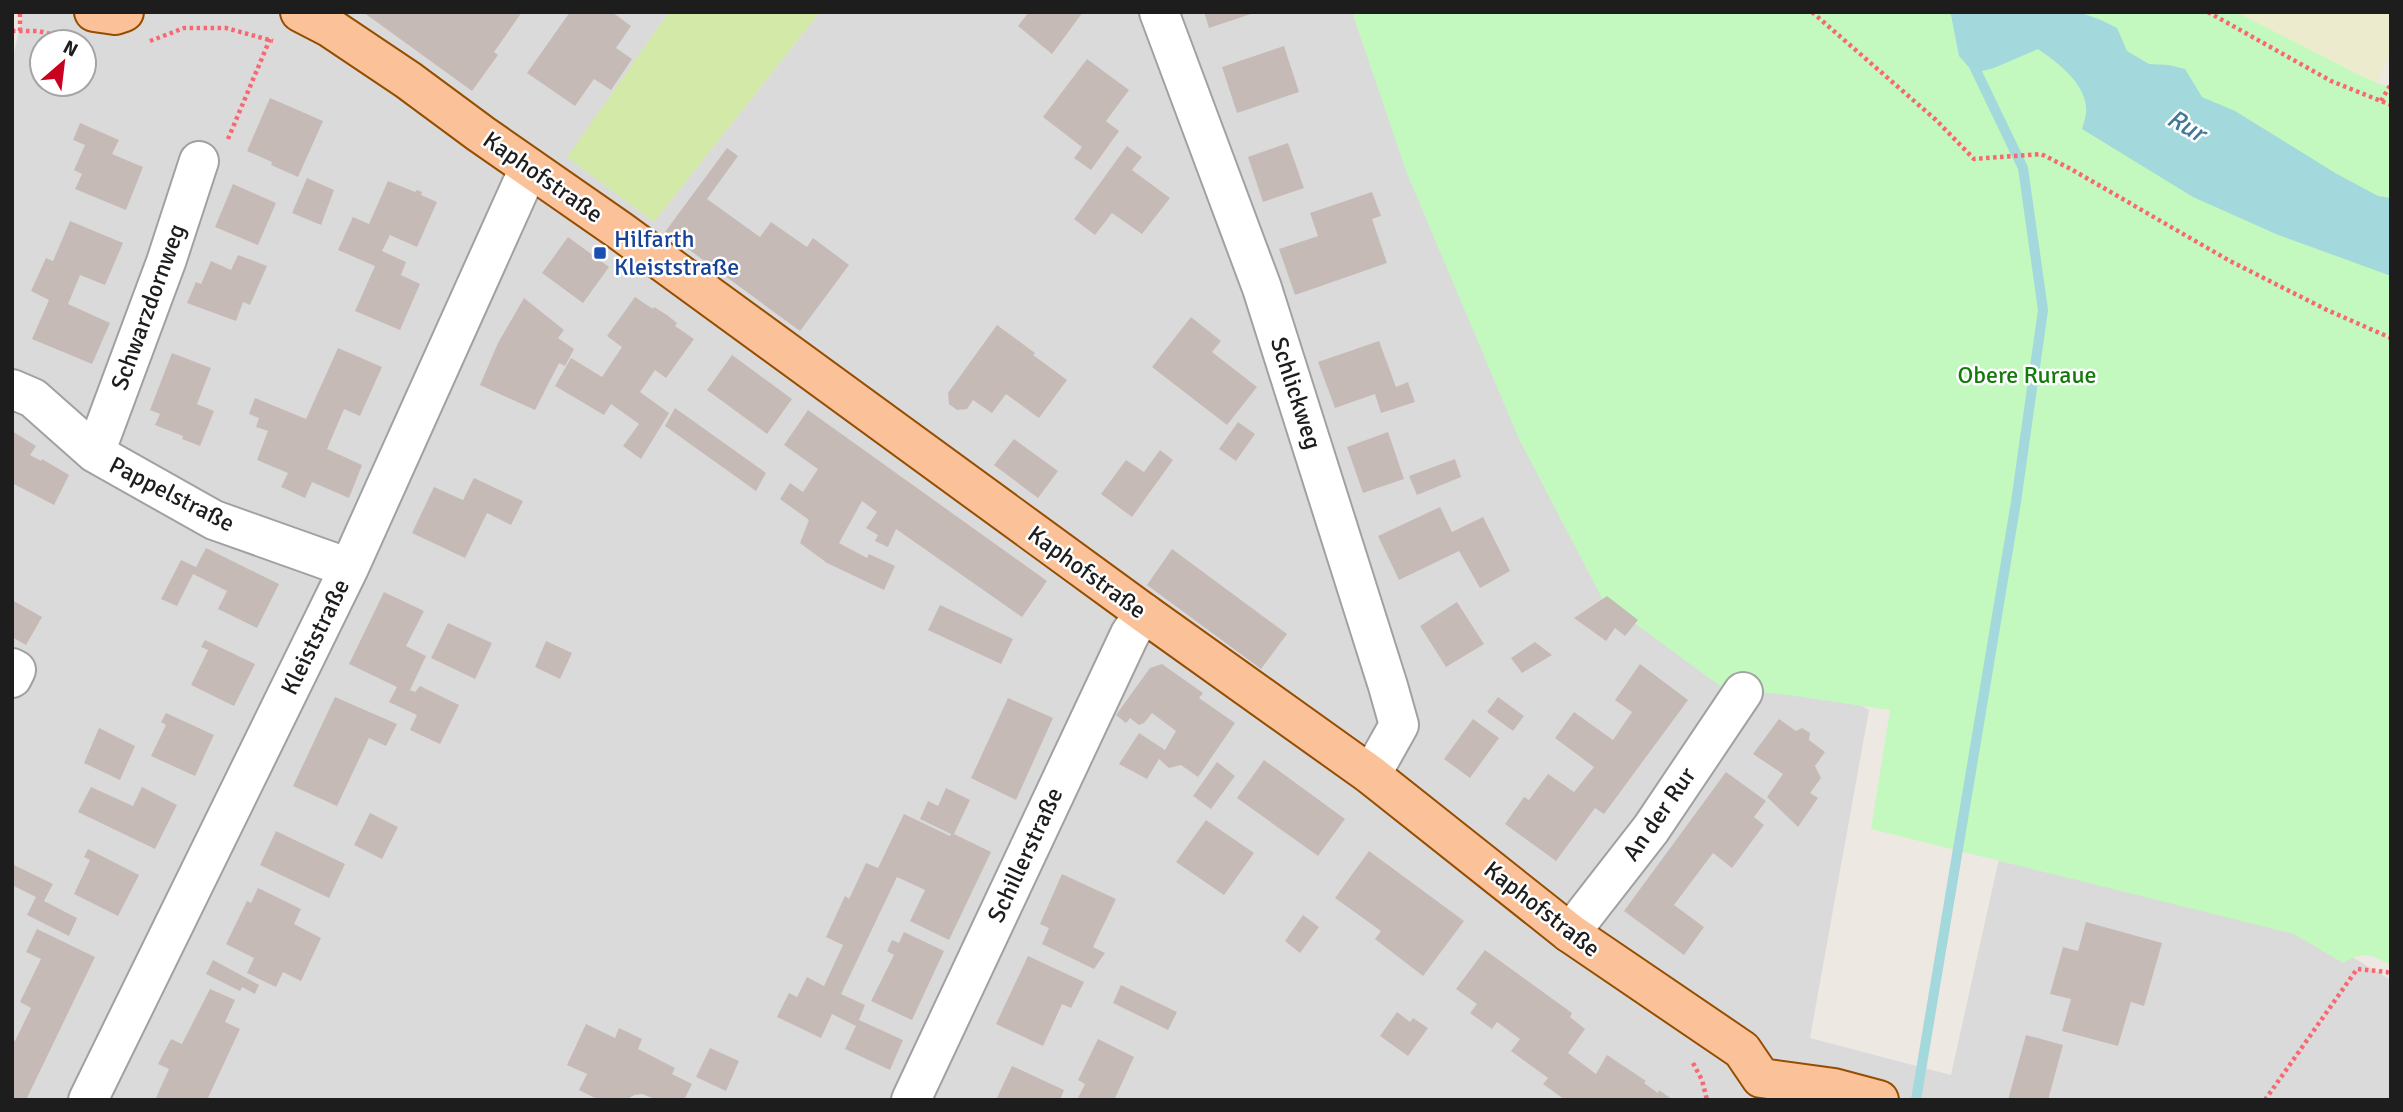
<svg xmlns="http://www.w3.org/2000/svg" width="2403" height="1112" font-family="Signika,sans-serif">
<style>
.residential{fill:#dbdada;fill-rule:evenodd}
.farmland{fill:#edebcd}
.grass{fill:#d2e9a8}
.park{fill:#c3f9bf}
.water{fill:#a3d8dc}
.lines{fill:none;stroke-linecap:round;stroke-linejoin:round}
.stream{stroke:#a3d8dc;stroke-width:10}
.building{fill:#c6bab6}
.minor-casing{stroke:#a1a1a1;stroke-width:42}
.major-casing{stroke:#954d00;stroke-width:42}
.path{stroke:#f96870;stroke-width:4.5;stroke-dasharray:3.5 3.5;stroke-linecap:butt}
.minor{stroke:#fff;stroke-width:38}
.major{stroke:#fbc29a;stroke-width:38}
.transit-dot{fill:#1a4fb4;stroke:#fff;stroke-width:2.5}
.labels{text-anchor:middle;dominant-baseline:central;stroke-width:5;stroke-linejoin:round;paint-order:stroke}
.street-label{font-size:24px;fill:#1d1d1d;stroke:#fff}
.transit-label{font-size:24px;fill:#164399;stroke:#fff;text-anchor:start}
.park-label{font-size:24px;fill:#137a0b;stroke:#fff}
.water-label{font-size:26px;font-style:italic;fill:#417895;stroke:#fff}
</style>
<rect width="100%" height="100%" fill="#eee8e2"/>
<path class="residential" d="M23,12H669L568,157L654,222L820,12H1368L1605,559L1869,710L1810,1038L1951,1075L2001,850L2286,918L2391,980V1100H12V62ZM42,42H84V84H42Z"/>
<path class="farmland" d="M2229,12H2391V52L2374,89Z"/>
<path class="grass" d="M669,12H820L654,222L567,157Z"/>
<path class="park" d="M1352,12H2236L2363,77L2391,88V966C2372,954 2363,951 2343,963L2294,934L1871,829L1890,710L1788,695L1723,688L1603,600L1519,439L1406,171Z"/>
<path class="water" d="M1947,12H2079L2101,20L2117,28L2127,51L2149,64L2169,65L2185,69L2202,97L2235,111L2337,174L2378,196L2391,198V276L2276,234L2193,197L2082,129C2084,122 2087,114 2086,107C2084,82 2057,62 2038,49L1994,68L1974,73L1959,56L1951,15Z"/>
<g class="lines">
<path class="stream" d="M1916,1100L2016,502L2043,310L2023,168L1972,62"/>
</g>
<path class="building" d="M363,12H522L494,52L498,55L472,91Z
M570,12H612L631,26L616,48L632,59L611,90L594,79L575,106L527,73Z
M1029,12H1083L1052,54L1018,26Z
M1204,12H1254V13L1209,28Z
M1284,46L1299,92L1237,113L1222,67Z
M1087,59L1129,90L1106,121L1119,131L1091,170L1074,158L1082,147L1043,117Z
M270,98L323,121L298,177L271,165L272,162L247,151Z
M80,123L119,140L112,154L143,167L126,210L75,189L82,174L74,170L85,145L73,140Z
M1288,143L1304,188L1263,202L1248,157Z
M1127,146L1142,157L1132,170L1170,198L1142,234L1112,213L1095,235L1074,219Z
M727,148L738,156L707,199L760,237L771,222L807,247L813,238L849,265L800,331L665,232Z
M307,178L334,190L321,225L292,213Z
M388,181L415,192L417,190L422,192L421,195L437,202L417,247L390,235L382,251L406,262L401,275L420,284L400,330L355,311L375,266L338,250L353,217L369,224Z
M233,184L276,203L258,245L215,227Z
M1372,192L1381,216L1372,219L1387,263L1295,295L1279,249L1318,236L1310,213Z
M70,221L123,243L105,285L80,275L68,304L110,323L92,364L32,339L49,300L31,291L46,258L53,261Z
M568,237L609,267L583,303L542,273Z
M238,255L267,266L250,305L243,302L236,321L187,303L196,282L201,284L211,261L231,270Z
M635,297L653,309L654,307L667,315L677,323L675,326L694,339L666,378L655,370L640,392L669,413L641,459L623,446L639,424L611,404L604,415L555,386L571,358L602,377L622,347L607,336Z
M524,298L564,330L558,338L574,349L565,366L559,363L535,410L480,385L498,343Z
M1191,317L1221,341L1212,352L1257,387L1227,425L1152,367Z
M997,325L1035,353L1033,355L1067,380L1039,418L1006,394L992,413L973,400L967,409L957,410L949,404L948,393Z
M1379,341L1396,387L1408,382L1415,402L1381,413L1375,394L1335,408L1318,362Z
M338,348L382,367L360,416L344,409L327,449L362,465L349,498L312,482L305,498L281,487L288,473L257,460L268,431L256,427L259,418L249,414L255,398L306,419Z
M172,353L211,368L197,404L214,411L200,446L182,439L183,436L155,425L160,414L150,410Z
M732,355L792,399L767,434L707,390Z
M675,408L766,473L756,491L665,426Z
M808,410L1047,581L1022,617L896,529L888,547L875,541L878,535L866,528L877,512L862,501L839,543L867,558L869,554L895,566L884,590L827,563L800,543L809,520L780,499L790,483L803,492L818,469L784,445Z
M1238,422L1255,434L1236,461L1219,449Z
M12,431L36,446L30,455L41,461L42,459L69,475L54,505L12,483Z
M1388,432L1404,479L1363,493L1347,447Z
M1014,439L1058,471L1038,498L994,465Z
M1160,450L1173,460L1132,517L1101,494L1126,460L1144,472Z
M1455,459L1461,477L1417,495L1409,476Z
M474,478L523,501L511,525L487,513L465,558L412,533L434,487L463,500Z
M1440,507L1452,532L1483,517L1510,571L1480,588L1459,551L1399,580L1378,536Z
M206,548L279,584L257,628L218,609L227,591L193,574L177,606L161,599L181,560L196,567Z
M1172,549L1287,634L1261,669L1147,585Z
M384,592L424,611L406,646L426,656L410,690L415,692L420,686L459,705L440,744L410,730L417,715L389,702L397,687L349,664Z
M1607,596L1638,620L1625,636L1615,628L1606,641L1574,618Z
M12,600L42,617L26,645L12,637Z
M1457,602L1484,644L1446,667L1420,626Z
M940,605L1013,639L1001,664L928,630Z
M448,623L492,643L475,679L431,658Z
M205,640L255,664L234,706L191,685L208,650L201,647Z
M546,641L572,653L560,679L535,667Z
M1535,642L1552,655L1522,673L1511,658Z
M1162,664L1203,693L1199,698L1235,723L1198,777L1181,765L1169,768L1159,759L1147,779L1119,764L1139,733L1165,750L1176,731L1152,713L1144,723L1139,725L1130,718L1126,723L1116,715L1150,668Z
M1640,664L1688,700L1604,814L1595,808L1556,861L1505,824L1524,797L1529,800L1548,774L1574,792L1594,767L1555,738L1574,712L1613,740L1632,712L1615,700Z
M335,697L397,724L386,746L369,738L337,806L293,786Z
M1498,697L1524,716L1513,731L1487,712Z
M1008,698L1053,718L1016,800L971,778Z
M166,713L214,735L195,776L151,756L166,725L161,722Z
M1473,719L1499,738L1470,778L1444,759Z
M1779,719L1796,731L1802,728L1810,733L1809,740L1825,752L1815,766L1821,778L1810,793L1818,798L1798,827L1767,797L1783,774L1753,754Z
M99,728L135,746L120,780L84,763Z
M1264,760L1345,819L1318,856L1237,798Z
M1217,762L1235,776L1211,809L1193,796Z
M1726,772L1766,801L1754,817L1764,825L1732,868L1713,853L1674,905L1704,927L1684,955L1624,911Z
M91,787L133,806L142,787L177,805L155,849L78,812Z
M946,788L970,800L954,834L991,852L949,940L910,921L925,890L897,877L841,994L865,1005L859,1020L903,1040L890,1070L845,1049L856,1026L832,1014L821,1038L777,1017L789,993L797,997L807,977L824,986L843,945L826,937L845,896L849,899L866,863L878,868L904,814L950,836L951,834L920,819L928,801L938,806Z
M370,813L398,827L382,859L354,845Z
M1206,820L1254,853L1224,895L1176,862Z
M276,831L345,864L329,898L260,865Z
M88,849L139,875L118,916L74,894L90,860L84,857Z
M1369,851L1464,921L1423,976L1375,939L1381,931L1335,898Z
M14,865L53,884L44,901L77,918L69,936L27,915L36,897L12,885Z
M1062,874L1116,899L1093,947L1105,953L1094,969L1042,944L1049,928L1040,924Z
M258,888L301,909L294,924L321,938L301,981L283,972L276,987L247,973L254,958L226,944L247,901L251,903Z
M1303,915L1319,927L1300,953L1285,941Z
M2086,922L2162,943L2144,1006L2131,1002L2118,1046L2062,1031L2071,999L2050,994L2063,947L2078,951Z
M37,929L95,957L26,1100H12V1039L15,1041L31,1008L20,1002L41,959L26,952Z
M904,932L944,951L912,1020L871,1001L894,955L887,951L892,940L899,943Z
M1485,950L1572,1013L1570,1017L1585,1029L1568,1053L1596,1074L1607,1055L1646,1081L1644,1083L1658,1093L1659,1090L1673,1100H1565L1543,1084L1548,1078L1511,1051L1520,1039L1497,1022L1492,1029L1470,1013L1477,1004L1456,989Z
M1028,956L1084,982L1071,1008L1062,1004L1043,1046L996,1024Z
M213,960L259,985L255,994L242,987L240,991L206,974Z
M1121,985L1177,1012L1168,1030L1113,1003Z
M210,989L235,1000L225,1022L240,1029L207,1100H155L169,1069L158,1064L171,1039L182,1044Z
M1397,1012L1410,1022L1413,1018L1428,1028L1408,1056L1380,1036Z
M586,1024L615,1038L619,1028L642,1039L638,1049L675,1068L672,1074L692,1084L684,1100H657L642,1094L634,1095L626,1100H599L579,1090L587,1074L567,1065Z
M2026,1035L2063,1045L2048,1100H2008Z
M1098,1039L1134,1057L1115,1098L1119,1100H1077L1085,1084L1078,1080Z
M710,1048L739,1061L726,1091L696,1077Z
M1012,1066L1064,1090L1060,1100H996Z"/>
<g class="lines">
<defs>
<path id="minor" d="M1159,12L1262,288L1388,686L1399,725L1371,775
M12,389L33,398L95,453L214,520L349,568
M95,453L166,262L199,161
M12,668L16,670L12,678
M1570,933L1651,829L1743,692
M88,1100L349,568L529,168
M911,1100L1130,634L1144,613"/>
<path id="major" d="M94,12L115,15L124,12
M300,12L329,27L408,80L481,134L619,230L1144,613L1371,775L1570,933L1742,1050L1761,1078L1834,1088L1879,1100"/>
</defs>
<use href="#minor" class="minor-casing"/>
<use href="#major" class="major-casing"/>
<path class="path" d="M1812,12L1936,120L1974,159L2041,154L2069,168L2230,261L2327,310L2391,338
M2208,12L2331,81L2391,105
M12,31H38L67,38
M20,31V12
M150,41L184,28H226L273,41
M2381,101L2391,84
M228,139L270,39
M1693,1063L1702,1080L1707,1100
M2265,1100L2357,969L2387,972L2391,975"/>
<use href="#minor" class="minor"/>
<use href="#major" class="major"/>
</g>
<rect class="transit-dot" x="593" y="246" width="14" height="14" rx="3.5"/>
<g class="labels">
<g class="street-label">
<text transform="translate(543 177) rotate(35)">Kaphofstraße</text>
<text transform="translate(148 307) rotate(-70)">Schwarzdornweg</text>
<text transform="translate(1296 393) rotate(72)">Schlickweg</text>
<text transform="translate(172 494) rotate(27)">Pappelstraße</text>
<text transform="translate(1087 572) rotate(36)">Kaphofstraße</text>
<text transform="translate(315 637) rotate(-64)">Kleiststraße</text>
<text transform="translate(1659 814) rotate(-55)">An der Rur</text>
<text transform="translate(1025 855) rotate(-65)">Schillerstraße</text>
<text transform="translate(1542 909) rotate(38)">Kaphofstraße</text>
</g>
<g class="transit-label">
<text x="614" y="239">Hilfarth<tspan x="614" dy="28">Kleiststraße</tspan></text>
</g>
<g class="park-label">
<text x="2027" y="375">Obere Ruraue</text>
</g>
<g class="water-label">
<text transform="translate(2186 126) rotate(30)">Rur</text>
</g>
</g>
<rect width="2403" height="1112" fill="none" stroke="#1d1d1d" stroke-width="28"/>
<g transform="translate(63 63) rotate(28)"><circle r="33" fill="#ffffff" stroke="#a5a5a5" stroke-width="2"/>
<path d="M0-5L12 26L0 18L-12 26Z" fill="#c9011f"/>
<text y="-10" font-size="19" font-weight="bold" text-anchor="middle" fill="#1d1d1d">N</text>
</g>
</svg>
